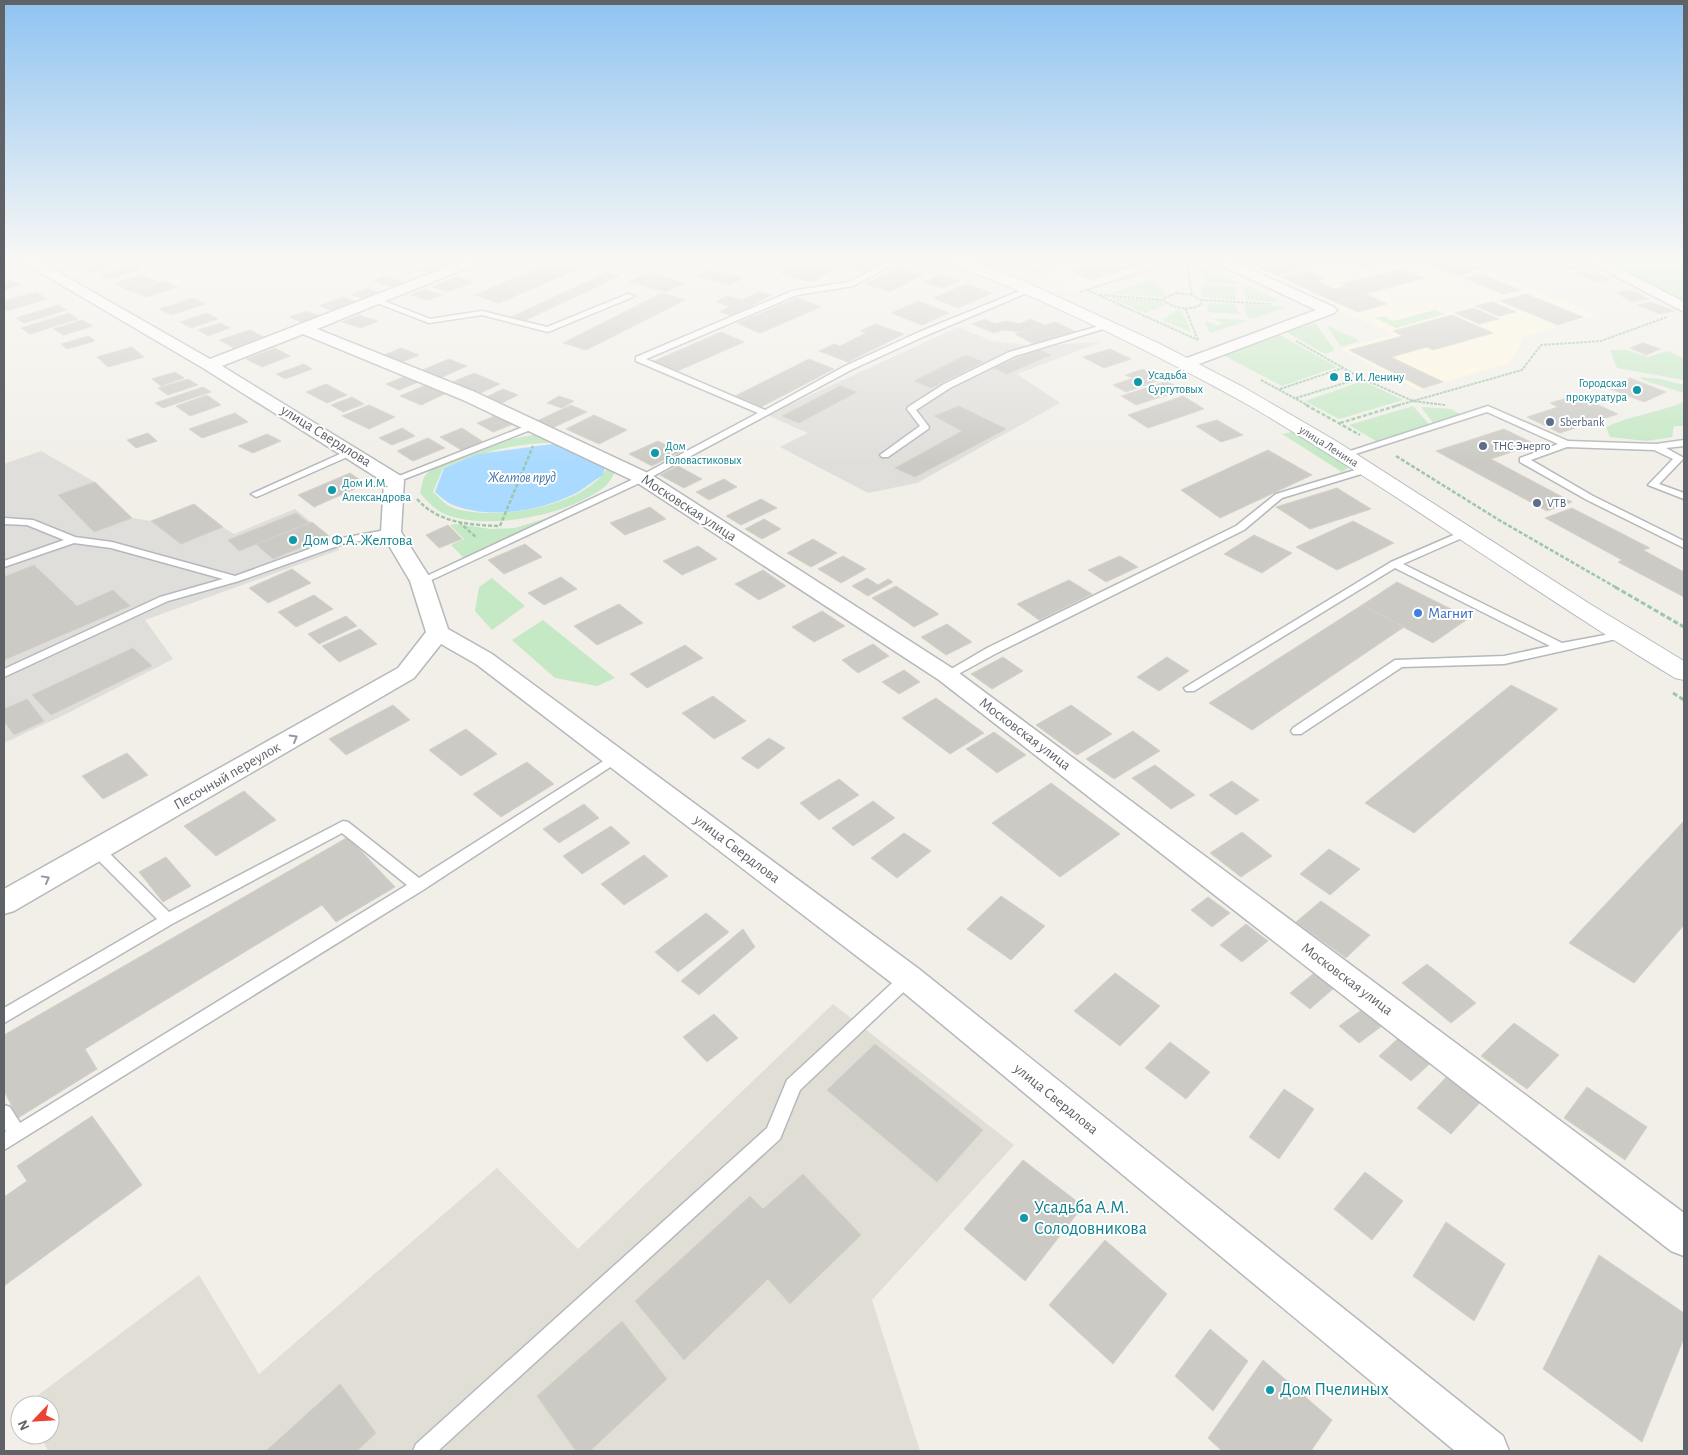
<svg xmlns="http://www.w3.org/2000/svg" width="1688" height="1455" font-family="'Alegreya Sans',sans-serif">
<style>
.commercial{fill:#fef7e0}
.industrial{fill:#e0deda}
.education{fill:#e1ded6}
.green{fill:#c5e8c5}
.water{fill:#aadaff}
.building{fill:#cccac5;stroke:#d6d1c6}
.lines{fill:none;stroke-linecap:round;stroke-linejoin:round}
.service-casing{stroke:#b5b8bc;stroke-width:3}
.minor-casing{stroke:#b5b8bc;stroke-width:3}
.secondary-casing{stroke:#b6babf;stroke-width:2}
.path-far2{stroke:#9cc7a9;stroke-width:2;stroke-dasharray:3 1;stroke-linecap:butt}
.path-far1{stroke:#9cc7a9;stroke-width:2.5;stroke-dasharray:4 2;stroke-linecap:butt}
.path{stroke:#9cc7a9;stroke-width:3;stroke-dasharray:5 2.5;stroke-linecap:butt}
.service{fill:#fff;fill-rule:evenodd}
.minor{fill:#fff;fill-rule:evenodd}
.secondary{fill:#fff;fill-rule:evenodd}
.oneway{stroke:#979a9d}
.culture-dot{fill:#0f9aa8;stroke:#fff;stroke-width:2}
.service-dot{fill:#5c6f8a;stroke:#fff;stroke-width:2}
.shop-dot{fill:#3f7fe0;stroke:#fff;stroke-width:2}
.labels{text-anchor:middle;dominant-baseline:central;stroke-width:4;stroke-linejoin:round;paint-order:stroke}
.far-culture-label{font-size:12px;fill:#0d838f;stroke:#fff;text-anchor:start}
.far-service-label{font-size:12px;fill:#4e5e75;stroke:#fff;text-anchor:start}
.far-street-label{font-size:12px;fill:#5f6368;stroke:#fff}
.far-water-label{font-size:14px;font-style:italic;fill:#4174aa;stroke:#fff}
.street-label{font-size:15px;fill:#5f6368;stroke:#fff}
.culture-label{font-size:15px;fill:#0d838f;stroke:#fff;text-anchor:start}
.shop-label{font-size:15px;fill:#366cbe;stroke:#fff;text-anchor:start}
.near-culture-label{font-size:18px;fill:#0d838f;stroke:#fff;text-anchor:start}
</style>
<rect width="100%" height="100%" fill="#f1efe8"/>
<path class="commercial" d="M1075,260H1181L1074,293L1031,272Z
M1229,260H1463L1598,315L1525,336L1510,363L1423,388L1420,391L1341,349L1393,334Z"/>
<path class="industrial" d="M958,327L992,341L1031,346L1101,342L1017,374L1060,403L917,483L868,493L780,447L808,433L767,415Z
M41,451L95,482L132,518L151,521L181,544L223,527L234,534L295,509L329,536L339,550L145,620L173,659L66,714L4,743V464Z"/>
<path class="education" d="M833,1004L1014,1145L872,1300L920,1451H48L40,1435H50V1405L26,1404L199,1275L259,1374L497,1168L578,1249Z"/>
<path class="green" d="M1599,260H1684V303Z
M1202,267L1239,284L1207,282Z
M1150,279L1159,284L1165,294L1162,297L1109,294Z
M1203,285L1235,287L1236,300L1202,297Z
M1248,286L1282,302L1246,300L1243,288Z
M1110,298L1160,300L1165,305L1145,313Z
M1207,303L1235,304L1240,314L1208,312Z
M1245,304L1287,307L1253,319L1246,316Z
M1178,310L1182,311L1191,332L1162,320Z
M1435,310L1445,314L1396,328L1375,318L1383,316L1393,321Z
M1224,318L1247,321L1210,333L1205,323L1207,321L1218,326L1223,323L1213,319Z
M1315,323L1335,350L1325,354L1286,332Z
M1326,325L1360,341L1341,347Z
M1280,335L1337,367L1282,386L1223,355Z
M1610,350H1626L1648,357L1667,351L1684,358V380L1617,368Z
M1640,377L1661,379L1684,385V393L1643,380Z
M1363,381L1403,400L1339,419L1305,401Z
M1684,402V426H1674L1672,437L1646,441L1610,437L1606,427C1632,415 1657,413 1684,402Z
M1413,406L1429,424L1376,441L1349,425Z
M1421,407L1451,409L1460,414L1434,424Z
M1296,431L1351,466L1342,472L1282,434Z
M543,433L563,443C521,441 481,452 443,468L433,492C438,496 444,504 451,507C491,523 591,507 609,464L615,472C612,477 609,484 604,487C569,515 492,530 450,516C436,512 429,503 420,493L424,477L431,469L505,440Z
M563,513L465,559L451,545L464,539L450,525L455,524L491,529L515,528Z
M492,578L525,606L492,630L475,611L479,587Z
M543,620L615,678L597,686L555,678L512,640Z"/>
<path class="water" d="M552,444L565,445L606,464L603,475C595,480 586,487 578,492C543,511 491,520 453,505C447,503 440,496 435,492L444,468L478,454Z"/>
<path class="building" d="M74,260H101L83,266L72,261Z
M109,260H124L116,263L120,265L93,273L84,268Z
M440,260L461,261L428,273L417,269Z
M557,260H599L499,303L475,295Z
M802,260H822L791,277L779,273Z
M822,260H852L812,282L791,277Z
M858,260H874L883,263L866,272L846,267Z
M1108,260H1154L1091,280L1072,271Z
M1259,260H1324L1278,276L1248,264Z
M1348,260H1389V261L1365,267Z
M1418,260H1463L1483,268L1457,276Z
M1567,264L1578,269L1567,270L1556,265Z
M133,265L142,269L109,279L100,275Z
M899,267L924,274L890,292L865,284Z
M1401,269L1424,278L1365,294L1342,284Z
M708,270L743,278L731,285L696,276Z
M1306,271L1324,279L1316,281L1334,289L1317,294L1281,277Z
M608,272L620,276L524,321L511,317Z
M649,272L685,283L666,292L629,282Z
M1596,272L1610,280L1594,281L1576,273Z
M1481,274L1520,290L1503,294L1464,278Z
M141,275L158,282L130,291L114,283Z
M940,275L959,281L943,288L924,282Z
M385,276L403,282L391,287L373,281Z
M458,276L474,282L448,292L432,287Z
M11,280L21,285L4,290V282Z
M165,281L178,287L146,297L133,291Z
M967,284L992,293L958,308L933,298Z
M1345,286L1365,294L1387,304L1358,312L1317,294Z
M366,288L378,292L363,298L351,295Z
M425,289L441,295L427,300L411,295Z
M1630,290L1649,299L1630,302L1617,292Z
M36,292L47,299L7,311L4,309V301Z
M758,292L772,295L732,316L720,312L730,306L716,302L727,296L743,300Z
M662,293L685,300L586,350L563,343Z
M1526,294L1583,317L1558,325L1500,301Z
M343,297L357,302L334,311L319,306Z
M193,298L205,304L171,315L159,309Z
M798,298L821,307L760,333L737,323Z
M919,301L949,313L922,325L891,313Z
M1493,302L1516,312L1499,316L1475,306Z
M1651,302L1674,311L1659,314L1637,305Z
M58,305L67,310L24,323L16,318Z
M1474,308L1499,319L1479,324L1455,313Z
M307,311L321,317L304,323L289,317Z
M69,313L78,319L30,334L21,328Z
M207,313L218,319L191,328L180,322Z
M359,315L378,321L361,328L342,322Z
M1452,315L1493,333L1433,350L1427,347L1391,357L1443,382L1423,388L1349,350L1403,336L1393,331Z
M985,319L995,324L1006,321L1020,324L1030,319L1044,325L1024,332L1003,330L994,333L972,324Z
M82,320L93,326L64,335L53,329Z
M1056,322L1076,332L1035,345L1015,334Z
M220,323L230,328L208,336L198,330Z
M875,324L904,334L848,362L819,351L834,344L840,346L866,333L860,331Z
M250,330L264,337L234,348L219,340Z
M721,332L744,342L675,372L652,362Z
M89,336L95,341L67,349L61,344Z
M1643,343L1660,349L1646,355L1630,348Z
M132,347L144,357L108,367L97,357Z
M275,348L290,356L262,367L246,359Z
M401,348L419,355L402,362L384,355Z
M1038,349L1051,355L1007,374L994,368Z
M1110,349L1131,359L1104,368L1083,357Z
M966,355L983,362L931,388L914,381Z
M449,359L467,366L438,379L420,371Z
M809,359L834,369L761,407L735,396Z
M304,364L312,369L285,379L276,374Z
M1143,369L1163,379L1126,392L1113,385L1133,378L1125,375Z
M175,372L184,378L161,386L152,379Z
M474,373L500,384L476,395L450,383Z
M409,375L421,381L399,390L386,384Z
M1630,378L1666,392L1644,402L1608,388Z
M188,379L198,385L168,395L158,388Z
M1167,381L1182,390L1136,405L1121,396Z
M326,384L347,395L327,403L306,392Z
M428,384L449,392L421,405L400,396Z
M840,386L857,392L799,423L782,416Z
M203,387L211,392L163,408L155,403Z
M503,389L518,395L498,405L482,399Z
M207,395L221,405L190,416L176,406Z
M1577,395L1618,414L1560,433L1527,417L1558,407L1550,403Z
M559,396L574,401L562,408L547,403Z
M1183,396L1204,409L1148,428L1128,415Z
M352,397L364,404L343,412L331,405Z
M369,405L395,417L369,429L342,416Z
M571,405L587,412L552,428L537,421Z
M959,406L1006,429L915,477L895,468L962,431L934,416Z
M235,413L248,422L202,438L189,429Z
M500,414L516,423L493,432L477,423Z
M594,415L627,430L599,444L566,429Z
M1217,420L1243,435L1221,442L1196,426Z
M402,428L415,436L392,445L379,438Z
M462,428L485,443L463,451L440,437Z
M1504,429L1535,444L1491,459L1572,502L1547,511L1436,451Z
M148,433L157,441L136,448L127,440Z
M267,434L281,441L253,453L238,446Z
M428,438L445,448L413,461L397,451Z
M658,441L680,452L652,466L629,454Z
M1268,450L1312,475L1220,518L1181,490Z
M678,466L702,479L684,488L660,475Z
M350,473L366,484L314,507L298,495Z
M724,479L737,487L709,500L696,492Z
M95,482L132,518L94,532L58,495Z
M1337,488L1371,509L1310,529L1276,507Z
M761,499L777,508L741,525L726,516Z
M194,504L223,527L181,544L151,521Z
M650,507L666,519L625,535L610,523Z
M1572,508L1650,548L1643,550L1684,572V597L1618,562L1622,560L1545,518Z
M296,513L309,523L239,551L228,540Z
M764,519L781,529L762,539L745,529Z
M1353,521L1394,543L1337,570L1296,547Z
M312,522L329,536L273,559L256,544Z
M448,525L462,539L439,548L426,535Z
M1254,535L1292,553L1262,573L1224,554Z
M813,539L837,553L811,567L787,553Z
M525,544L542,557L504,574L488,560Z
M698,546L717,559L682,575L663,561Z
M843,556L866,569L841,583L818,569Z
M1120,556L1138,567L1106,582L1088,570Z
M34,565L77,606L113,590L130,606L4,660V577Z
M292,569L311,583L268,603L249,588Z
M763,570L786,586L759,600L735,584Z
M561,577L577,589L544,605L528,593Z
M867,578L878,585L888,579L893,582L868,596L852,586Z
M1069,580L1092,594L1039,620L1017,604Z
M1397,582L1469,618L1433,643L1362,605Z
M896,586L939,614L914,627L872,598Z
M314,595L333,609L296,627L278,612Z
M619,604L643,623L597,645L574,626Z
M1362,605L1404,627L1252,730L1209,703Z
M822,611L845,626L814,642L792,627Z
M346,616L357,626L319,644L308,634Z
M947,624L972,642L946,655L921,637Z
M360,629L377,644L339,662L322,646Z
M873,644L889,656L858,673L842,660Z
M685,645L703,658L647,688L630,674Z
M133,648L152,666L51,715L32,695Z
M1003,657L1023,671L992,689L971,674Z
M1167,657L1189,671L1159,691L1137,677Z
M904,670L920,682L899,694L882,682Z
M1511,685L1558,709L1414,833L1365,803Z
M713,696L746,721L714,739L682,713Z
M936,698L984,733L950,754L902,718Z
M27,699L44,721L14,735L4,721V709Z
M393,705L410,720L346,755L329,739Z
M1071,705L1112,734L1077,755L1036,725Z
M466,729L497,754L461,776L429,750Z
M1133,731L1160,751L1114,779L1086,759Z
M994,732L1026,755L997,773L966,749Z
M769,738L785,748L758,769L741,758Z
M127,753L148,775L103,799L82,776Z
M527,762L554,784L501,817L473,794Z
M1155,765L1195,795L1171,809L1132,778Z
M839,779L859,795L819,820L800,803Z
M1232,781L1259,800L1236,815L1209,795Z
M1051,783L1120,834L1060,877L992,823Z
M244,791L276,820L216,856L184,826Z
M873,801L895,818L853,846L832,828Z
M584,804L599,818L559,843L543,829Z
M1684,821V925L1634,983L1569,943Z
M611,826L630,843L582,874L563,856Z
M1242,832L1272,856L1241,877L1210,853Z
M904,833L931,851L897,878L871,858Z
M348,837L395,887L336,922L322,905L85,1049L97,1069L18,1118L4,1091V1035Z
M1329,849L1360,869L1330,895L1300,874Z
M644,855L668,876L624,905L601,884Z
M166,857L191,886L163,902L139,872Z
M1001,896L1045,926L1011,960L967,929Z
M1208,897L1230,913L1212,927L1191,910Z
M1321,901L1370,935L1346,958L1296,922Z
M706,913L729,932L678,972L655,952Z
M1246,924L1268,941L1242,962L1220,945Z
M743,929L755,947L699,995L681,981Z
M1427,964L1476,1003L1451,1023L1402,983Z
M1115,973L1160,1006L1120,1046L1074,1011Z
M1314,973L1334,988L1310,1009L1290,993Z
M1363,1009L1382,1026L1359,1043L1339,1026Z
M714,1014L738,1038L707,1062L683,1037Z
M1514,1023L1559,1055L1527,1089L1481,1056Z
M1402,1035L1434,1060L1411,1081L1379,1056Z
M1170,1042L1210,1072L1186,1099L1145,1068Z
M875,1044L983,1130L937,1182L827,1090Z
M1452,1071L1486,1096L1451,1134L1417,1108Z
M1587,1087L1647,1127L1625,1160L1564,1118Z
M1284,1089L1314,1109L1279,1159L1249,1137Z
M92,1116L142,1185L4,1286V1197L27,1181L17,1166Z
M1023,1160L1083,1206L1025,1281L964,1229Z
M1365,1172L1403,1201L1372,1240L1334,1209Z
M803,1174L861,1235L790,1304L768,1279L684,1360L635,1301L750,1196L763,1209Z
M1446,1222L1505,1264L1474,1321L1413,1276Z
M1105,1240L1167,1294L1113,1364L1049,1305Z
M1599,1255L1684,1313V1338L1642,1442L1543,1369Z
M622,1321L667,1379L590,1451H576L537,1396Z
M1210,1329L1248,1361L1213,1411L1175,1376Z
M1263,1360L1332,1420L1311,1451H1222L1208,1438Z
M340,1384L376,1433L357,1451H266Z"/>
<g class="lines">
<defs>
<path id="service" d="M893,260H902L853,286L797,295L646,359L765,410L845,366L919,332L1027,288L1034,290L925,336L851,370L646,480L425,583H417L416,581L640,476L758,413L636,361V357L792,291L848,282Z
M628,294L635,296L548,332L482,315L429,323L372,301L379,299L430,319L482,311L547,327Z
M1106,324L1113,326L1015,356L950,388L916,410L929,427L928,429L888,457H882L880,455L920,426L907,409L908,407L944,384L1009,352Z
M1488,406L1568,441L1656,444L1684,440V446L1666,448L1684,458L1659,484L1684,493V499L1648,485L1673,459L1654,450L1567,447L1531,460L1593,496L1684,541V548L1587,500L1520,462V458L1558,444L1487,412L1346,457H1340L1338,455Z
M533,423L543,428L539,431L533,429L397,482H391L389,480Z
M351,449L356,452L354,454L259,496L256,497L251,494Z
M1365,467L1370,470L1368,472L1282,498L1244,530L995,654L951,678H943L941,675L987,648L1236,526L1276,494Z
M4,518L33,520L75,537L112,542L235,576L337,539L391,529L396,532L391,535L343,544L239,581L168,601L4,677V669L160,597L223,579L111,548L74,543L4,567V561L64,540L27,525L4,524Z
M1465,530L1470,533L1469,535L1403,564L1562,643L1621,632L1627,635L1621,638L1504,664L1402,667L1301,734H1293L1291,731L1293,728L1395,660L1504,656L1550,646L1395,568L1194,691H1186L1184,688L1391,562Z
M616,753L621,754L622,757L621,760L423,890L4,1150V1133L6,1131L4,1128V1105L10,1107L20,1123L407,885L342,833L172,924L4,1023V1008L157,919L93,855L91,851L93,847H103L169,912L343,821L348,822L419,878Z
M908,972L913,973L916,978L913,983L800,1090L780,1139L438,1451H413L416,1444L767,1128L787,1080L903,973Z"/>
<path id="minor" d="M19,260H37L210,359L465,260H486L317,329L475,392L650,474L955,670L1684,1213V1256L1671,1251L939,680L636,482L463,400L303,334L222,366L401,476L404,480L401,532L432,581L448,629L492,654L919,969L1503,1436L1509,1451H1455L897,987L476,664L441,644L414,678L14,911L4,914V889L398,668L426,632L410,581L381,532L384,482L203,368Z
M1210,260H1230L1334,307L1337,310L1334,313L1191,367H1179L1177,364L1179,361L1316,310Z
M1585,260H1603L1684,302V312Z"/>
<path id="secondary" d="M945,260H969L1019,279L1160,344L1243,387L1336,441L1590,604L1684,661V680L1675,678C1532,591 1396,492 1252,407C1204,380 1155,355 1106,331C1053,306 1002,282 947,263Z"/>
</defs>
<use href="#service" class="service-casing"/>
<use href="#minor" class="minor-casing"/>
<use href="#secondary" class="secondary-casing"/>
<path class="path-far2" d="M1186,260L1192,295
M1189,260L1199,265
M912,264L936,269
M1035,271L1075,260
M1087,290L1198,340
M1080,292L1180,260
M1177,293L1192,295L1201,300L1202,304C1190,311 1177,309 1165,302L1164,298Z
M1100,295L1164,300
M1201,300L1271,304
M1185,308L1198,340
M1296,341L1361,378L1413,401L1395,406
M1261,380L1309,406
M1280,389L1343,368
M1296,398L1361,378
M1445,405L1413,401L1522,370L1541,345L1601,341L1667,317"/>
<path class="path-far1" d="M1306,405L1360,435
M1340,423L1399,405
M1396,456L1499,520L1617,588
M417,499C438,523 470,525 500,526
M459,522L477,538
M500,526L533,446"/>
<path class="path" d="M1615,587L1684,627
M1673,693L1684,700"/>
<use href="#service" class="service"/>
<use href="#minor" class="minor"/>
<use href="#secondary" class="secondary"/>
</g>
<defs><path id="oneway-chevron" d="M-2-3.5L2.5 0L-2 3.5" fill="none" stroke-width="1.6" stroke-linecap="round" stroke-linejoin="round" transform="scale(1.25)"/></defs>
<g class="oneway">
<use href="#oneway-chevron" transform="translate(294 738) rotate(-30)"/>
<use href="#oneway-chevron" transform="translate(46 879) rotate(-29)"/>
</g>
<linearGradient id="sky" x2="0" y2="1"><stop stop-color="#8fc3f1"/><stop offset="0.56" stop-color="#f9f8f5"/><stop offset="1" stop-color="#f9f8f5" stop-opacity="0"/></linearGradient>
<rect width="1688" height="464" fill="url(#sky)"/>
<g class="culture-dot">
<circle cx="1334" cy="377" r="5"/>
<circle cx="1138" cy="382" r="5"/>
<circle cx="1637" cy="390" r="5"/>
<circle cx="655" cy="453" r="5"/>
<circle cx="332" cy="490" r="5"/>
<circle cx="293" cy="540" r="5"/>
<circle cx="1024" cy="1218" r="5"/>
<circle cx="1270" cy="1390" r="5"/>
</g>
<g class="service-dot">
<circle cx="1550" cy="422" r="5"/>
<circle cx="1483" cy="446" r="5"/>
<circle cx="1537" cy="503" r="5"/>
</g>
<circle class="shop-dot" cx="1418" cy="613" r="5"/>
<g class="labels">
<g class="far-culture-label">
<text x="1148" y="375">Усадьба<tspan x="1148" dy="14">Сургутовых</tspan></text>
<text x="1344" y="377">В. И. Ленину</text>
<text x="1627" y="383" text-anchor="end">Городская<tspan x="1627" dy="14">прокуратура</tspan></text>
<text x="665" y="446">Дом<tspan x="665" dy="14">Головастиковых</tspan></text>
<text x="342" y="483">Дом И.М.<tspan x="342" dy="14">Александрова</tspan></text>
</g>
<g class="far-service-label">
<text x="1560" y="422">Sberbank</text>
<text x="1493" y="446">ТНС Энерго</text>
<text x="1547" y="503">VTB</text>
</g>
<g class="far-street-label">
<text transform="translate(1329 446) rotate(32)">улица Ленина</text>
</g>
<g class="far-water-label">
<text x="522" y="478">Желтов пруд</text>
</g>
<g class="street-label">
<text transform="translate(326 436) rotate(32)">улица Свердлова</text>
<text transform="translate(689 508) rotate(33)">Московская улица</text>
<text transform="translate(1025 734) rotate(37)">Московская улица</text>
<text transform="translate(227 776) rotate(-30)">Песочный переулок</text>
<text transform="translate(737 849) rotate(37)">улица Свердлова</text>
<text transform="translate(1347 979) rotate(37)">Московская улица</text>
<text transform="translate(1056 1099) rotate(39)">улица Свердлова</text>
</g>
<g class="culture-label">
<text x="303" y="540">Дом Ф.А. Желтова</text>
</g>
<g class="shop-label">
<text x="1428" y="613">Магнит</text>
</g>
<g class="near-culture-label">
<text x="1034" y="1208">Усадьба А.М.<tspan x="1034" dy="21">Солодовникова</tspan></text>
<text x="1280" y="1390">Дом Пчелиных</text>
</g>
</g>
<rect width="1688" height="1455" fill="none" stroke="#5f6368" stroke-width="10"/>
<g transform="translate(35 1420) rotate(245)"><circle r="24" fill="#ffffff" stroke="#bfc1c3"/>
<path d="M0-4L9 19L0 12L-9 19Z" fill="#ea4335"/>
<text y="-8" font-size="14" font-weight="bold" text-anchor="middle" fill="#5f6368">N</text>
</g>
</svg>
